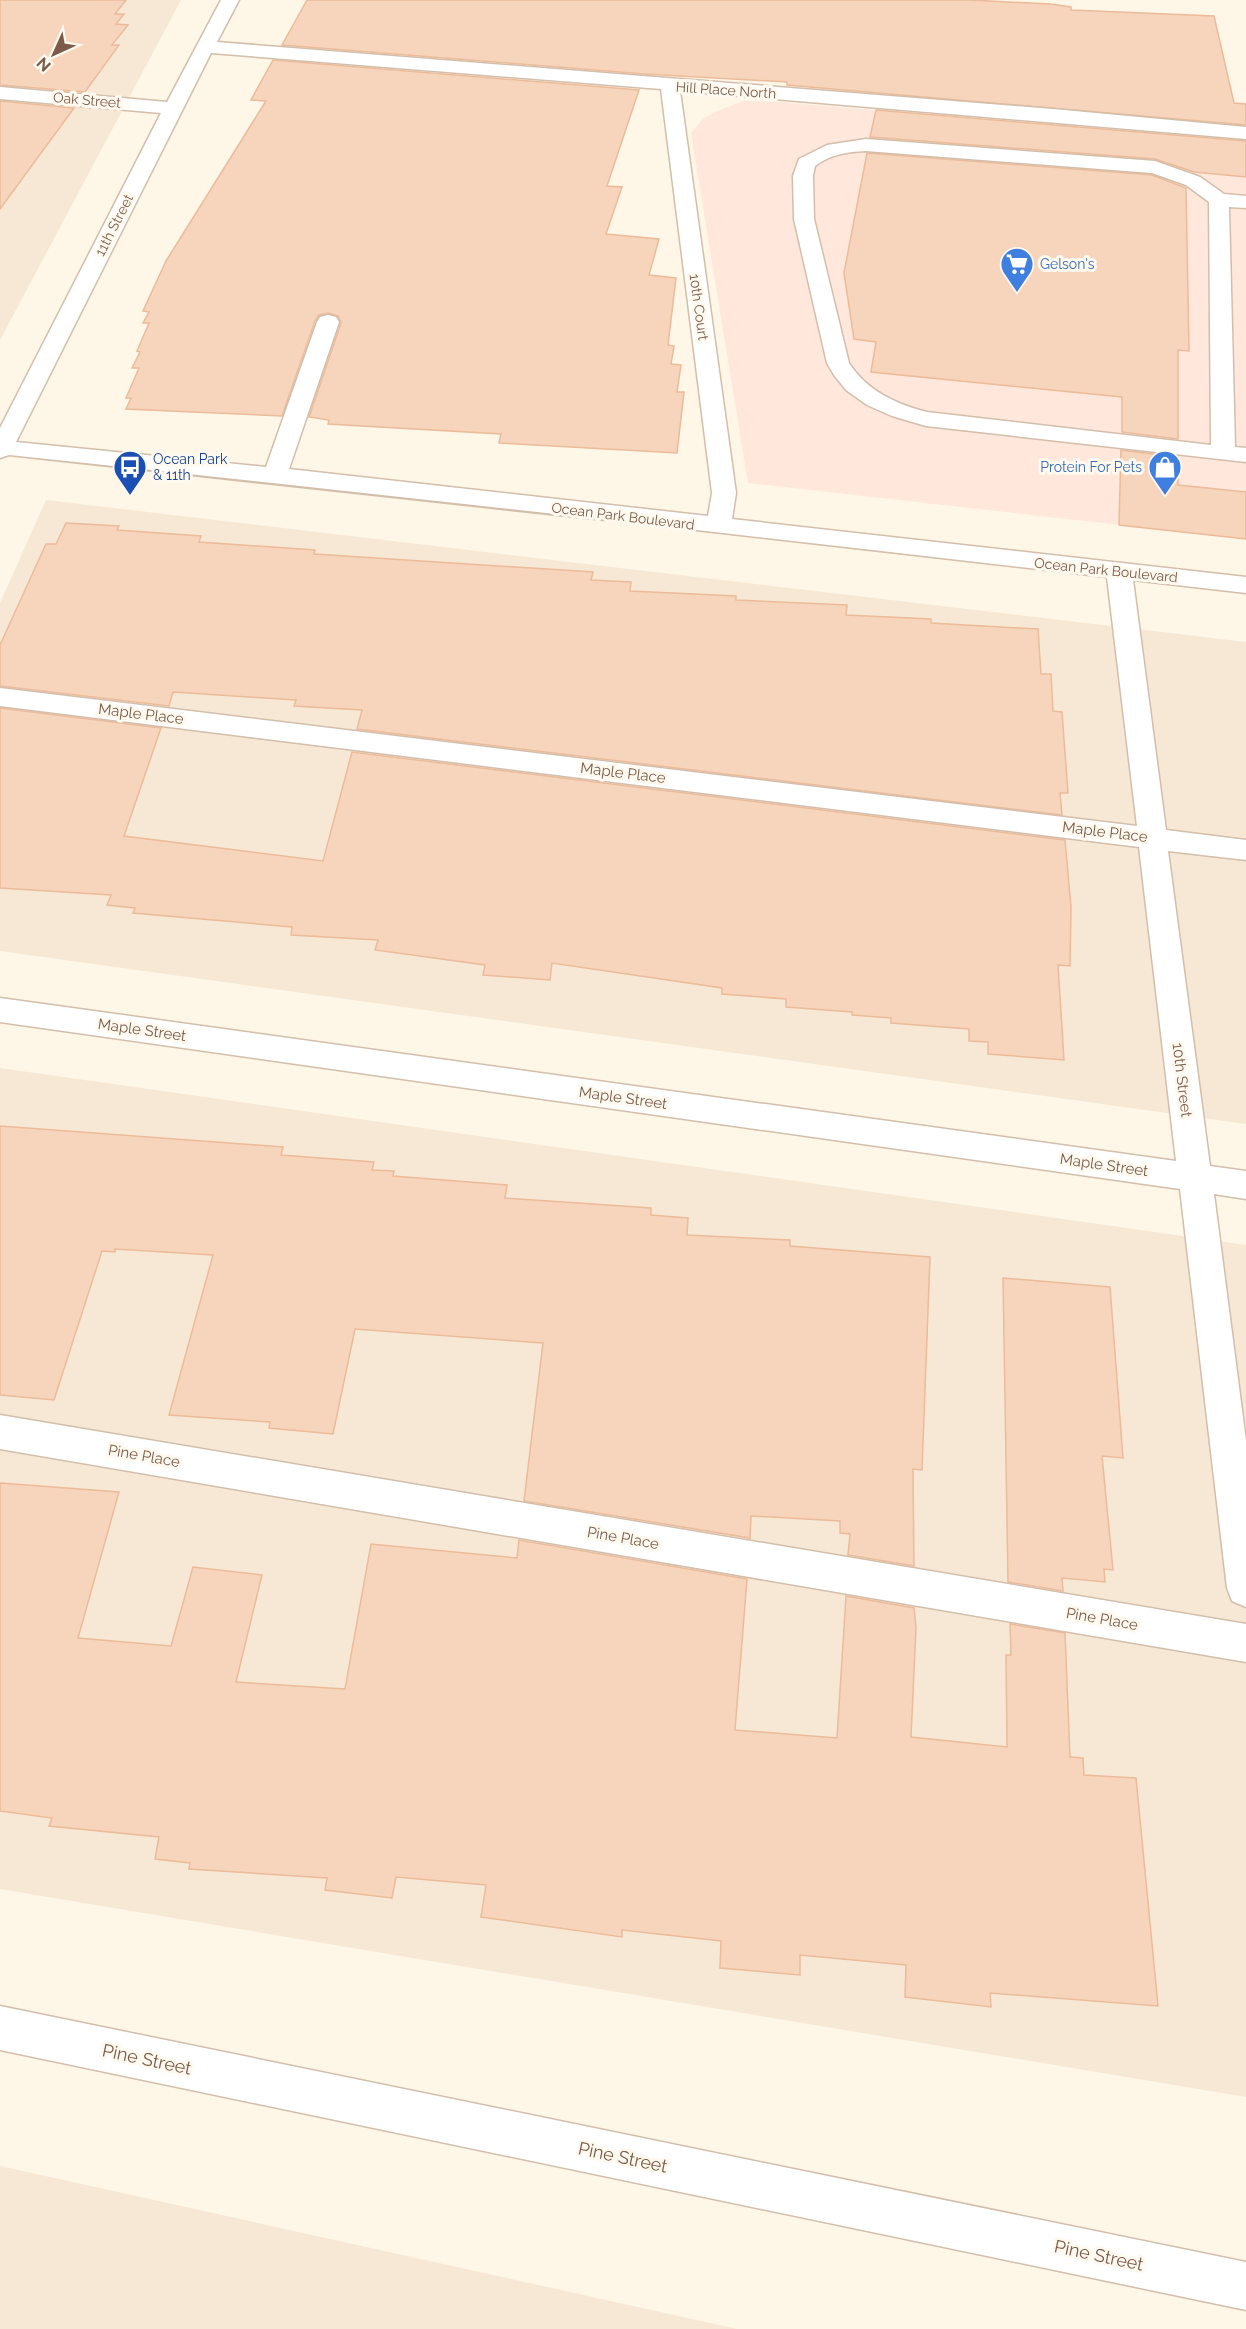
<svg xmlns="http://www.w3.org/2000/svg" width="1246" height="2329" font-family="Raleway,sans-serif">
<style>
.residential{fill:#f7e8d5}
.commercial{fill:#ffe7db}
.building{fill:#f7d5bc;stroke:#ebbb9a;stroke-width:1.5}
.lines{fill:none;stroke-linecap:round;stroke-linejoin:round}
.minor-casing{stroke:#d3beab;stroke-width:3}
.minor{fill:#fff;fill-rule:evenodd}
.labels{text-anchor:middle;dominant-baseline:central;stroke-width:6;stroke-linejoin:round;paint-order:stroke}
.far-street-label{font-size:14px;fill:#7c5c48;stroke:#fff9f0}
.far-shop-label{font-size:14px;fill:#366cbe;stroke:#fff9f0;text-anchor:start}
.far-transit-label{font-size:14px;fill:#164399;stroke:#fff9f0;text-anchor:start}
.street-label{font-size:15px;fill:#7c5c48;stroke:#fff9f0}
.near-street-label{font-size:18px;fill:#7c5c48;stroke:#fff9f0}
</style>
<rect width="100%" height="100%" fill="#fef6e7"/>
<path class="residential" d="M0,0H181L0,340Z
M46,500L1246,642V1124L0,951V603Z
M0,1068L1246,1245V2097L0,1889Z
M0,2166L737,2329H0Z"/>
<path class="commercial" d="M743,101L779,102L1246,142V539L748,483L691,133L704,118L715,112Z"/>
<path class="building" d="M0,0H126L115,14H124L116,24L128,25L112,45H119L85,92L0,85Z
M307,0H970L1050,4L1071,7V10L1214,16L1234,103L1246,104V125L787,85V82L644,74L282,45Z
M273,60L639,90L607,186L622,187L606,234L659,239L649,275L676,278L668,345L674,346L671,364L681,365L677,392H684L677,453L499,443L501,434L328,424L329,420L309,417L341,323L338,316L329,313L319,315L315,321L282,416L126,409L131,398H126L139,368H132L140,352L137,351L149,323H143L149,312L143,311L166,261L266,101L251,100Z
M0,101L74,108L0,209Z
M876,110L1246,141V177L1194,172L1155,159L870,137Z
M867,153L1152,175L1186,188L1189,351L1178,350V439L1122,432V397L871,372L876,342L854,339L844,273Z
M1121,450L1178,457V485L1246,492V539L1119,525Z
M66,523L119,526L117,530L201,536L199,542L315,550L314,554L593,572L591,580L631,582L630,591L736,596V600L847,605L846,615L931,619V623L1038,629L1041,674H1051L1053,711L1062,712L1068,793H1060L1062,815L357,729L362,710L294,706L296,700L173,692L169,706L0,686V645L46,544H56Z
M0,708L161,728L124,836L323,861L352,752L1065,840L1071,907L1070,966L1058,965L1064,1060L988,1054V1042L969,1041V1029L891,1023V1018L852,1015V1012L786,1007V999L722,994V988L552,963L550,980L483,975L485,965L375,950L378,940L291,935L292,927L133,913L135,908L107,905L111,895L0,888Z
M0,1126L283,1147L281,1155L374,1162L372,1170L394,1171L393,1176L507,1185L505,1198L651,1208V1215L688,1218L687,1235L790,1240V1246L930,1257L922,1470L913,1469L914,1566L848,1555L850,1534L840,1533V1521L751,1516L750,1538L524,1501L543,1343L355,1329L333,1434L269,1428L270,1422L169,1415L213,1255L115,1249V1252L102,1251L54,1400L0,1395Z
M1003,1278L1110,1287L1123,1458L1102,1456L1113,1570L1104,1569L1105,1582L1062,1578L1063,1591L1008,1582Z
M0,1483L119,1492L78,1638L171,1646L193,1567L262,1575L236,1682L345,1689L371,1544L517,1558L519,1540L747,1579L735,1730L837,1738L846,1596L914,1608L916,1628L911,1737L1007,1747L1006,1655H1011L1010,1624L1065,1633L1070,1757L1083,1758L1084,1775L1136,1778L1158,2006L990,1993L991,2007L905,1997L906,1965L800,1955V1975L720,1968L721,1941L622,1930V1937L481,1917L486,1885L396,1877L392,1898L325,1890L327,1878L189,1869L190,1863L155,1859L159,1837L49,1826L52,1818L0,1811Z"/>
<g class="lines">
<defs>
<path id="minor" d="M221,0H239L217,42L1053,109L1246,127V139L680,91L736,493L732,519L1246,577V593L1133,580L1166,830L1246,840V860L1168,851L1210,1166L1246,1171V1199L1214,1194L1246,1441V1607L1232,1601L1227,1588L1180,1189L0,1022V998L1176,1161L1139,847L0,706V688L1137,826L1107,577C741,535 376,493 9,455L0,458V428L161,113L0,99V87L167,102ZM211,53L661,89L712,493L708,516L289,469L339,322L336,317L328,315L320,317L317,322L266,467L16,442Z
M866,139L1155,161L1200,177L1224,194L1246,196V208L1229,207L1235,447L1246,448V462L926,426L892,416L867,405L846,390L834,375L827,363L794,219L793,176L799,159L827,145ZM866,151L1152,173L1186,185L1209,202L1211,445L927,412C896,404 867,391 849,363L814,219L813,176L815,166C831,154 847,152 866,151Z
M0,1415L1246,1624V1662L0,1449Z
M0,2006L1246,2262V2310L0,2050Z"/>
</defs>
<use href="#minor" class="minor-casing"/>
<use href="#minor" class="minor"/>
</g>
<defs>
<symbol id="supermarket-pin" viewBox="-11 -11 22 30"><path d="M0 17L-7.5 6A9.5 9.5 0 1 1 7.5 6Z" fill="#3f7fe0" stroke="#fff9f0"/><path d="M-6-5.5h2.5l.6 2H6L4.5 2H-2.5L-4.4-4H-6ZM-1.5 3.2a1.3 1.3 0 1 0 .1 0ZM3 3.2a1.3 1.3 0 1 0 .1 0Z" fill="#fff"/></symbol>
<symbol id="bus-pin" viewBox="-11 -11 22 30"><path d="M0 17L-7.5 6A9.5 9.5 0 1 1 7.5 6Z" fill="#1a4fb4" stroke="#fff9f0"/><path d="M-5-6H5V4H4V6H2V4H-2V6H-4V4H-5ZM-3.5-4V0h7V-4ZM-3.5 1.2v1.5H-2V1.2ZM2 1.2v1.5H3.5V1.2Z" fill="#fff"/></symbol>
<symbol id="shop-pin" viewBox="-11 -11 22 30"><path d="M0 17L-7.5 6A9.5 9.5 0 1 1 7.5 6Z" fill="#3f7fe0" stroke="#fff9f0"/><path d="M-5-2.5h2.3a2.7 3.5 0 0 1 5.4 0H5L5.5 6h-11ZM-1.5-2.5h3a1.5 2.3 0 0 0-3 0Z" fill="#fff"/></symbol>
</defs>
<g fill-rule="evenodd">
<use href="#supermarket-pin" x="998" y="245" width="38" height="52"/>
<use href="#bus-pin" x="111" y="448" width="38" height="52"/>
<use href="#shop-pin" x="1146" y="448" width="38" height="52"/>
</g>
<g class="labels">
<g class="far-street-label">
<text transform="translate(726 90) rotate(4)">Hill Place North</text>
<text transform="translate(87 100) rotate(5)">Oak Street</text>
<text transform="translate(114 225) rotate(-63)">11th Street</text>
<text transform="translate(699 307) rotate(82)">10th Court</text>
<text transform="translate(623 516) rotate(7)">Ocean Park Boulevard</text>
<text transform="translate(1106 570) rotate(6)">Ocean Park Boulevard</text>
</g>
<g class="far-shop-label">
<text x="1040" y="264">Gelson's</text>
<text x="1142" y="467" text-anchor="end">Protein For Pets</text>
</g>
<g class="far-transit-label">
<text x="153" y="459">Ocean Park<tspan x="153" dy="16">&amp; 11th</tspan></text>
</g>
<g class="street-label">
<text transform="translate(141 714) rotate(7)">Maple Place</text>
<text transform="translate(623 773) rotate(7)">Maple Place</text>
<text transform="translate(1105 832) rotate(7)">Maple Place</text>
<text transform="translate(142 1030) rotate(8)">Maple Street</text>
<text transform="translate(1182 1080) rotate(83)">10th Street</text>
<text transform="translate(623 1098) rotate(8)">Maple Street</text>
<text transform="translate(1104 1165) rotate(8)">Maple Street</text>
<text transform="translate(144 1456) rotate(10)">Pine Place</text>
<text transform="translate(623 1538) rotate(10)">Pine Place</text>
<text transform="translate(1102 1619) rotate(10)">Pine Place</text>
</g>
<g class="near-street-label">
<text transform="translate(147 2059) rotate(12)">Pine Street</text>
<text transform="translate(623 2157) rotate(12)">Pine Street</text>
<text transform="translate(1099 2255) rotate(12)">Pine Street</text>
</g>
</g>
<g transform="translate(54 54) rotate(225)" stroke="#fff9f0" stroke-width="4.5" paint-order="stroke">
<path d="M0-4.5L10 22L0 15L-10 22Z" fill="#7c5c48"/>
<text y="-9" font-size="16" font-weight="bold" text-anchor="middle" fill="#7c5c48">N</text>
</g>
</svg>
